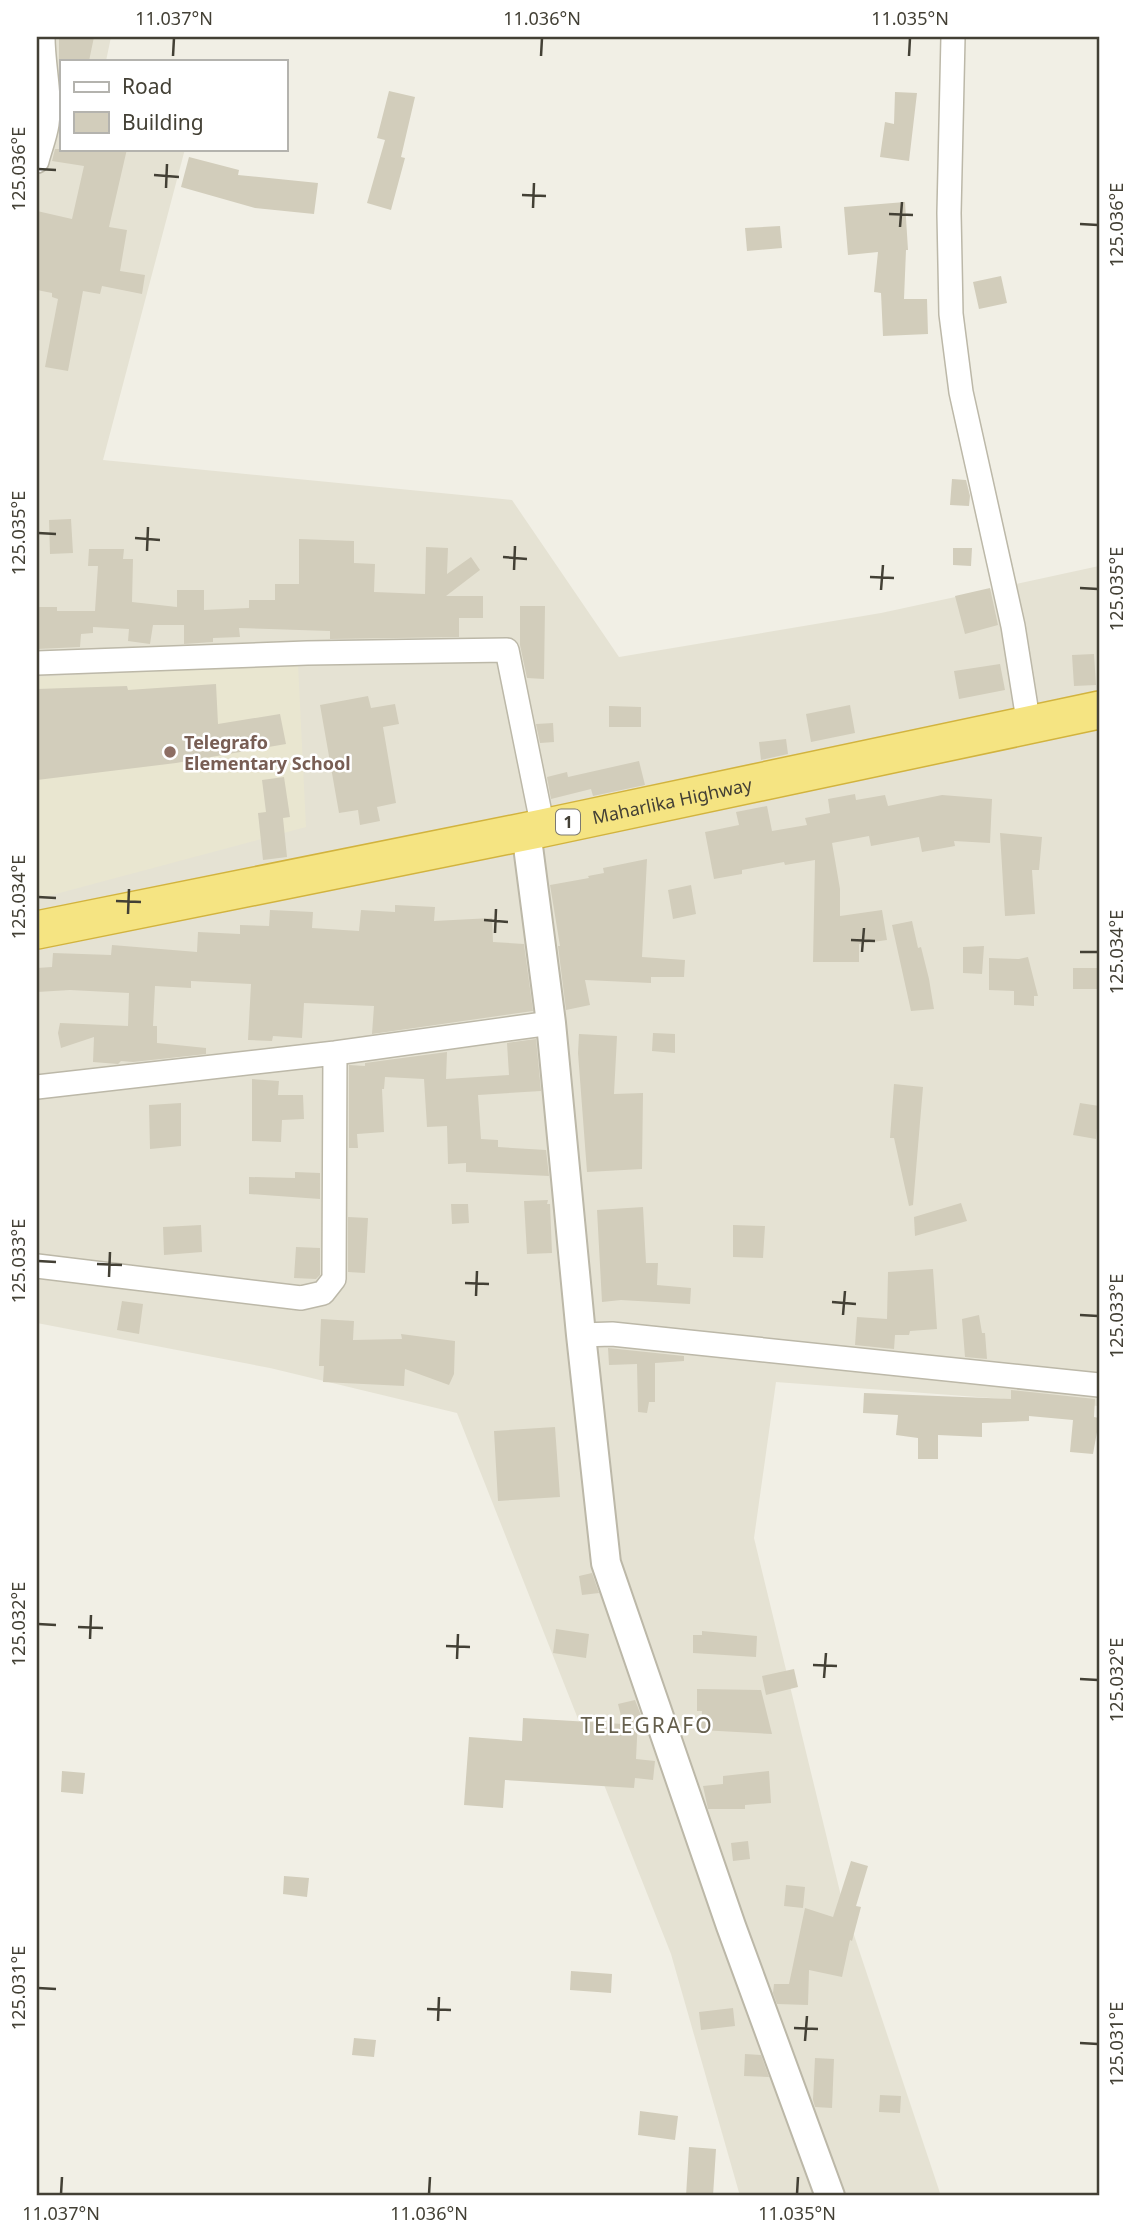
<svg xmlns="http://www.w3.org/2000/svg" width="1136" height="2233" font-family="'Noto Sans',sans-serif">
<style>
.residential{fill:#e5e2d3}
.education{fill:#e9e6d0}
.building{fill:#d2cdbb}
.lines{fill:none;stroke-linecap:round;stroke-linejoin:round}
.minor-casing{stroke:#bcb8a8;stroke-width:26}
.tertiary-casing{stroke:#bcb8a8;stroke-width:32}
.trunk-casing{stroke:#d2b33e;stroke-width:40}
.minor{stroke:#fff;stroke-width:23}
.tertiary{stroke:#fff;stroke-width:28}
.trunk{stroke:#f5e482;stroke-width:37}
.ticks{fill:none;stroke:#434035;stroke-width:2.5}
.education-dot{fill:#8d6e63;stroke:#fff;stroke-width:2.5}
.labels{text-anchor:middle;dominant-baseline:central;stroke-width:5;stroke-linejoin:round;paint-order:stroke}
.shield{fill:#fff;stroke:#7b7972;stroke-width:2}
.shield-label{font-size:16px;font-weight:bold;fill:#434035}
.education-label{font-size:18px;font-weight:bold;fill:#785e54;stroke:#fff;text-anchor:start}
.street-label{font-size:18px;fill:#434035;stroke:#fff}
.quarter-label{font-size:21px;letter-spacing:2px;fill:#655f4d;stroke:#fff}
.neatline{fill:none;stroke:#434035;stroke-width:2.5}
.ticks-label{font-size:18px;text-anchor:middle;fill:#434035}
</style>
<rect width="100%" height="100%" fill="#f1efe5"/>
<path class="residential" d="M37,37H111L106,61H61V149H185L103,460L512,500L619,657L881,613L1099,566V1406L776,1382L754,1538L841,1896L941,2196H740L671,1954L457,1413L270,1368L37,1323Z"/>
<path class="education" d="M298,664L306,827L37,899V677Z"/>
<path class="building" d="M59,37H94L89,61H59Z
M389,91L415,97L401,157L405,158L391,210L367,203L385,140L377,138Z
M895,92L917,93L909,161L880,157L885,122L894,124Z
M55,149H127L109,227L127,230L120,271L145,275L142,294L102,286L100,294L83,291L68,371L45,367L58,299L52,297V293L37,290V211L72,219L84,166L52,161Z
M189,157L239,170L238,175L318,183L314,214L255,208L181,187Z
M905,202L908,250H906L904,299H927L928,334L883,336L881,293L874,292L878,252L848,255L844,207Z
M780,226L782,248L747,251L745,228Z
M1001,276L1007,303L979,309L973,282Z
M952,479L966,480L970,496L969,506L950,505Z
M71,519L73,553L50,554L49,520Z
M299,539L354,541V563L375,564L374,592L425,594L426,547L448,548L447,574L471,557L480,570L446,596H483V618H459V637L330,639V631L239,628L240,637L213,638V642L184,644V625H153L150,644L128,641L129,629L93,627V633L81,634L80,647L37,649V607H57V611H95L98,566H88L89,549H124L123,559H133L132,602L177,607V590H204V610L249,608V600H275V584H299Z
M953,548H972L971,566L953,565Z
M990,588L998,625L965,634L955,596Z
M520,606H545L544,679L527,678L520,645Z
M1094,654L1096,685L1074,686L1072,655Z
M1000,664L1005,690L959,699L954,671Z
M216,684L218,724L280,714L286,744L176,763L37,780V689L127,686L128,690Z
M368,696L371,708L395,704L399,724L383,727L396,803L377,807L380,821L360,825L358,810L339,813L320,705Z
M850,705L855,733L811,742L806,714Z
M609,706L641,707V727H609Z
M553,723L554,742L540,743L536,724Z
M786,739L788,754L761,760L759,742Z
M639,761L645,785L593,796L591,789L551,799L547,777L567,772L568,777Z
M284,777L290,817L283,818L287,857L263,860L258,813L266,812L262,780Z
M855,794L856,800L885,795L888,806L942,795L992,799L990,843L954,841L955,846L922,852L919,837L871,846L869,836L832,843L840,889V916L882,910L887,940L859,944V962H813L815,860L785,865L784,862L742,870V874L714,879L705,832L739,825L736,812L767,806L772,831L807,825L805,818L830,813L828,799Z
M1000,833L1042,837L1039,870H1032L1035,914L1005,916Z
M647,859L642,957L685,960L684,977H651V983L585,980L590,1005L566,1010L558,946H560L550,885L589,878L588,876L604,873L603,868Z
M691,885L696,914L673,919L668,890Z
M395,905L435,907L434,921L492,918L493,942L524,944L533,1011L372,1034L374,1006L304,1003L302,1038L273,1036L272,1041L248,1040L251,984L191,981V988L155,986L153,1026H157V1043L206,1048V1054L133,1062L121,1061L118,1064L93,1062L94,1037L61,1048L58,1033L60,1023L128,1026L129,993L70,990L37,992V968L52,967L53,953L111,955L112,945L197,952L198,932L240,934V925L269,926L270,910L313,912L312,928L359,931L361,910L395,912Z
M912,921L918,948L921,947L929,979L934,1009L911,1011L892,925Z
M984,946L982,974L963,973V947Z
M1028,957L1038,996H1034V1006L1014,1005V991L989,990V958L1019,959Z
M1073,968H1098V989H1073Z
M653,1033L675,1034V1053L652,1051Z
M579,1034L617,1036L614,1094L643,1093L642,1169L587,1172L578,1053Z
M536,1039L541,1091L478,1095L481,1139L498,1140V1147L546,1150L549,1176L466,1172V1163L448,1164L447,1126L427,1127L424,1079L385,1077L384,1089H382L384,1132L357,1134L358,1148H349V1065L365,1066V1063L447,1052L446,1079L509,1075L507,1043Z
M252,1079L279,1081L278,1095H303L304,1119L282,1120L281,1142L252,1141Z
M894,1084L923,1087L913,1205L909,1206L894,1138H890Z
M181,1103V1146L150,1149L149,1105Z
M1080,1103L1099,1106L1096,1139L1073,1135Z
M295,1172L320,1173V1199L249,1194V1177L295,1178Z
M548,1200L547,1204H550L552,1253L527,1254L524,1201Z
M961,1203L967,1221L915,1236L914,1217Z
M451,1204H468L469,1223L452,1224Z
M643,1207L646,1263H658L657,1285L691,1288L690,1304L621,1300L602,1302L597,1210Z
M348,1217L368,1218L365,1273L348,1272Z
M201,1225L202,1252L164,1255L163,1227Z
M733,1225L765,1226L763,1258L733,1257Z
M296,1247L320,1248V1275L316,1279L294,1278Z
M933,1269L937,1329L910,1331L909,1335H895L894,1349L855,1345L857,1317L887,1319L888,1272Z
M122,1301L143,1304L139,1334L117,1330Z
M979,1315L982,1333H985L987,1359L965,1357L962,1319Z
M321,1319L354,1321L353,1340L402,1339L401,1334L455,1341L454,1374L449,1385L405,1369L404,1386L323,1382L324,1366H319Z
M608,1348L684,1356V1361L655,1363V1402H649L647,1413L638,1412L637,1364L609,1365Z
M1011,1390L1095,1399L1094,1417L1099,1418V1421L1093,1454L1070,1452L1073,1420L1029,1416V1421L982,1423V1437L938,1435V1459H918V1438L896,1435L898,1415L863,1413L864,1393L1011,1399Z
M555,1427L560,1497L498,1501L494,1431Z
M592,1573L599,1593L582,1595L579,1576Z
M556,1629L589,1634L586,1658L553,1653Z
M702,1631L757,1636L756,1657L693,1653V1635H702Z
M794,1669L798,1687L766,1695L762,1676Z
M697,1689L761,1690L772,1734L701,1730L702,1711H697Z
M635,1700L642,1718H638L636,1759L655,1761L653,1780L635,1778L634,1788L505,1780L503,1808L464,1805L469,1737L522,1741L523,1718L623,1724L618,1704Z
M62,1771L85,1773L83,1794L61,1792Z
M769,1771L771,1803L745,1805V1809H708L703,1786L723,1784V1776Z
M748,1841L750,1859L733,1861L731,1843Z
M851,1861L868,1866L856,1906L861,1907L852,1941L850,1940L842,1977L809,1970L808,2005L777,2004L773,1993L774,1984H789L805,1908L833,1917Z
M284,1876L309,1878L307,1897L283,1894Z
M786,1885L805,1887L803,1908L784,1906Z
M571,1971L612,1974L611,1993L570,1990Z
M733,2008L735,2026L701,2030L699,2012Z
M354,2038L376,2040L374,2057L352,2055Z
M745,2054L761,2055L769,2077L744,2076Z
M815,2058L834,2059L832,2108L815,2107L813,2100Z
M880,2095L901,2096L900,2113L879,2112Z
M640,2111L678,2116L675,2140L638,2135Z
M689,2147L716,2149L713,2196H686Z"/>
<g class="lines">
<defs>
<path id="minor" d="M953,37L949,213L951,314L961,392L1013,626L1029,726
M37,161C40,149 45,137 47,124C51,96 43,65 43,37
M37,663L307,653L507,650L543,828
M37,1087L335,1053L551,1023
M37,1266L301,1298L323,1293L334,1279L335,1053
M581,1335L612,1334L1099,1385"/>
<path id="tertiary" d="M526,831L551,1023L581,1335L606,1563L731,1926L830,2196"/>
<g id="trunk">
<path id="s1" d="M37,930L543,828L1099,710"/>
</g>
</defs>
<use href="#minor" class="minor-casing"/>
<use href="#tertiary" class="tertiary-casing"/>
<use href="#trunk" class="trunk-casing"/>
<use href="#minor" class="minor"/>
<use href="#tertiary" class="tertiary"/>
<use href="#trunk" class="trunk"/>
</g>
<path class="ticks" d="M173,56L174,38M541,56L542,38M909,56L910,38M38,169L56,170M154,175L179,177M166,188L167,164M522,195L546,196M533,208L534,183M889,214L913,215M1080,224L1098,225M900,227L902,202M38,533L56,534M135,538L160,540M147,551L148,527M503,557L527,559M514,570L515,546M870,577L894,578M1080,588L1098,589M881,590L883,565M38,897L56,898M116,901L141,902M128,914L129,889M484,920L508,922M495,933L496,909M851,940L875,941M862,952L864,928M1080,952H1098M38,1261L56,1262M97,1264L122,1265M109,1277L110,1252M465,1283L489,1284M476,1296L477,1271M832,1302L856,1304M843,1315L845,1291M1080,1315L1098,1316M38,1624L56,1625M78,1627L103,1628M90,1639L91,1615M446,1646L470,1647M457,1659L458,1634M813,1665L837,1666M824,1678L826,1653M1080,1679L1098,1680M38,1988L56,1989M427,2009L451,2010M438,2021L439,1997M794,2028L818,2029M805,2041L807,2016M1080,2043L1098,2044M61,2194L62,2177M429,2194L430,2177M797,2194L798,2177"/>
<circle class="education-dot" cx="170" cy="752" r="7"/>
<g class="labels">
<rect class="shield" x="556" y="809.5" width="24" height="25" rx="5"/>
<g class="shield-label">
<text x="568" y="822">1</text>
</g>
<g class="education-label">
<text x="184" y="742">Telegrafo<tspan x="184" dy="21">Elementary School</tspan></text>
</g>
<g class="street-label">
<text stroke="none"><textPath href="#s1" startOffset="648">Maharlika Highway</textPath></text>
</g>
<g class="quarter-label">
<text x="647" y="1725">TELEGRAFO</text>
</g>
</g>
<rect width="1136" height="2233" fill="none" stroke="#ffffff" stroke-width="77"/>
<rect x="60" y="60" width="228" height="91" fill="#ffffff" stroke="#b4b3ae" stroke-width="2"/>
<rect x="74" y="82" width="35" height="10" fill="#ffffff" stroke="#b4b3ae" stroke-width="2"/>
<text x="122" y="94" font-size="21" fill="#434035">Road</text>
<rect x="74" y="112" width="35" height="21" fill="#d2cdbb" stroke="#b4b3ae" stroke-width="2"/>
<text x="122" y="130" font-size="21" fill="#434035">Building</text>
<rect x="38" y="38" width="1060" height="2156" class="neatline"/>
<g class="ticks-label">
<text x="174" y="25">11.037°N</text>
<text x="542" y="25">11.036°N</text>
<text x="910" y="25">11.035°N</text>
<text transform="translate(19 169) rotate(-90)" y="6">125.036°E</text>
<text transform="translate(1117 225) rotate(-90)" y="6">125.036°E</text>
<text transform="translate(19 533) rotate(-90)" y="6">125.035°E</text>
<text transform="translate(1117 589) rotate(-90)" y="6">125.035°E</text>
<text transform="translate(19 897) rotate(-90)" y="6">125.034°E</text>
<text transform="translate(1117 952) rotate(-90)" y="6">125.034°E</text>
<text transform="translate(19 1261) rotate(-90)" y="6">125.033°E</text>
<text transform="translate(1117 1316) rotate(-90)" y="6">125.033°E</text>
<text transform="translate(19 1624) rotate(-90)" y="6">125.032°E</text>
<text transform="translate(1117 1680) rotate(-90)" y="6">125.032°E</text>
<text transform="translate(19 1988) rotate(-90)" y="6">125.031°E</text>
<text transform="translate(1117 2044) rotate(-90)" y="6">125.031°E</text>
<text x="61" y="2220">11.037°N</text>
<text x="429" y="2220">11.036°N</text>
<text x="797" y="2220">11.035°N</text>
</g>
</svg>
